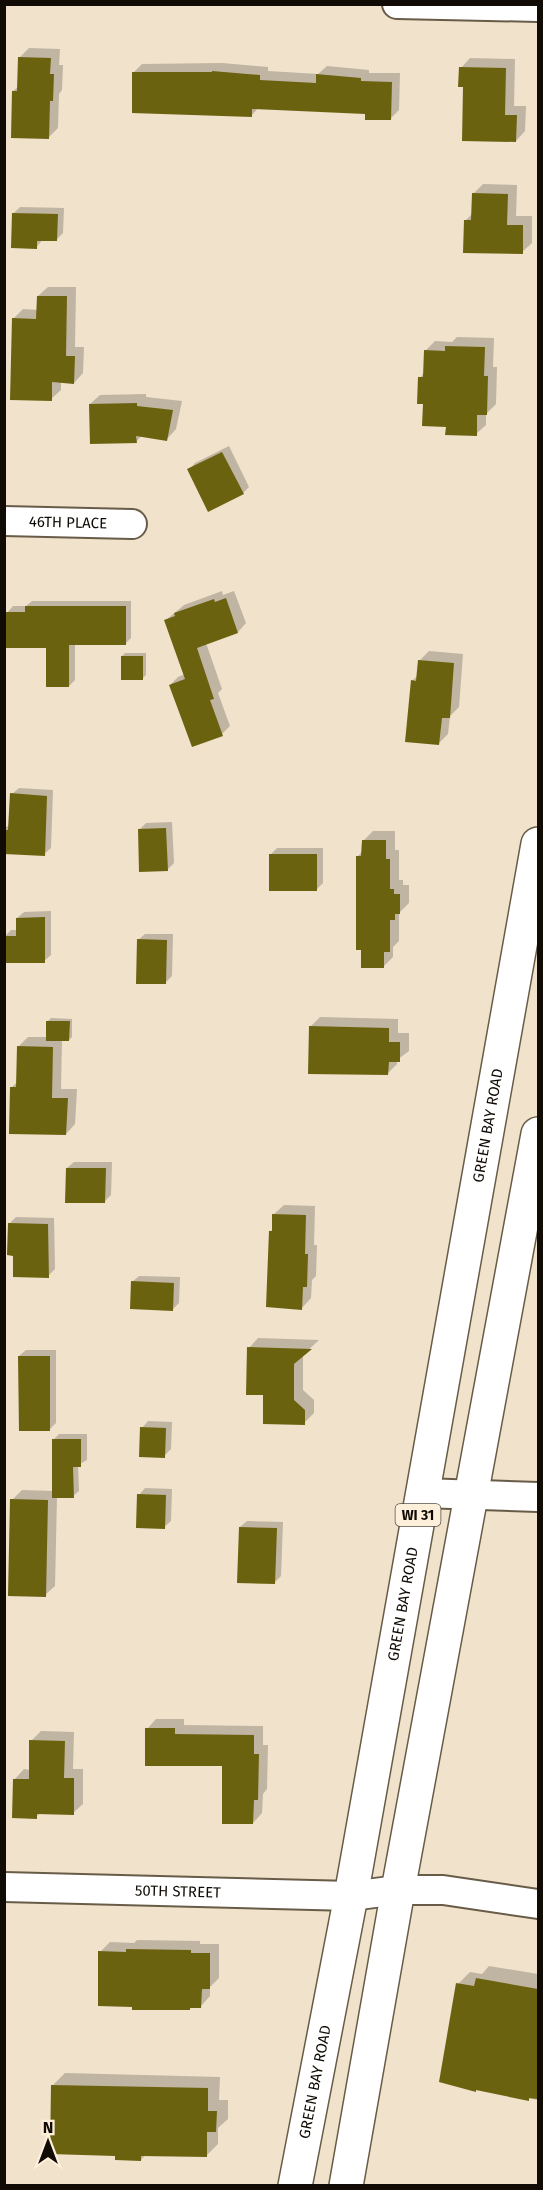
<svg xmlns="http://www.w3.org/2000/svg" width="543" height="2190" font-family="'Fira Sans',sans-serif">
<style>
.shadow{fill:#0003}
.building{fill:#6b620f}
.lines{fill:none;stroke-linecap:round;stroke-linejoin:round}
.minor-casing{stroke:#685c48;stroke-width:32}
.major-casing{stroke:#685c48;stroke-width:36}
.minor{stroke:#fff;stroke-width:28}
.major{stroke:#fff;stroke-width:33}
.labels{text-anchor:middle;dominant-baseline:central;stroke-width:5;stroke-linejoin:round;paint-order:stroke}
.shield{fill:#fdefd9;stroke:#574f45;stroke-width:1.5}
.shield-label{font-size:14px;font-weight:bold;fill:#100b05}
.street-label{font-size:15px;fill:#100b05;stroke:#fdefd9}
</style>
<rect width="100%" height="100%" fill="#f0e2cb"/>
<path class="shadow" d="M29,48L60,49L59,65H63L62,90L59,94L58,128L48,138L13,91L19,86V58Z
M470,58L515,59L514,106H526L525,131L516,141L465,86L461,68Z
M222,63L268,67V71L318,74L327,66L369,70V73H400L399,110L390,119L366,112L259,107L252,115L133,73L142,64Z
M483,184L517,185L516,216H532V243L522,252L465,221L473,213V194Z
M20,207L64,208L63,233L57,239H43L36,248L13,214Z
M48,287H76L75,347H84L83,373L74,383L61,382V390L51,399L13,319L23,309L38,310V296Z
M457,337L494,338L493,367H497L496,404L486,414V425L476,434L447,426L424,403L420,378L424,373L425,351L435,341L452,342Z
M146,394V397L182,401L176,429L167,439L142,435L136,442L90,404L100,395Z
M229,446L249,487L243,493L189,470L195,463Z
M222,591L223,595L234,591L246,623L238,632L206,643L222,689L218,693L230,726L222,734L170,685L178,677L185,674L166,620L184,605Z
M32,601H131V638L125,644H75V680L69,686L48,647L7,613L13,606H26Z
M429,651L463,654L459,707L450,716L448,734L439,743L412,681L418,675L419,661Z
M125,653H146V675L143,678L122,656Z
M19,788L53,790L51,848L44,854L4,852V829L10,824L12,794Z
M172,822L174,863L167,870L139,830L146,823Z
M373,831H395V850H399V880H403V885H409V903L399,913V941L393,947V957L384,966L358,856L363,851V841Z
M277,848H323V883L316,890L270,855Z
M51,911V955L44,961L4,937L11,930H17V918L24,912Z
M145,934H173L172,976L166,982L138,940Z
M320,1017L398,1019V1033H409V1051L397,1060V1064L388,1073L310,1027Z
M51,1018L72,1019V1037L69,1040H62L61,1089H77L75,1124L66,1134L12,1087L18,1081L19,1046L28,1037H47L48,1021Z
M74,1162H112L111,1195L104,1202L67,1168Z
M284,1205L315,1206L314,1245H317L316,1276L312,1280L311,1298L302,1308L271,1231L273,1229L274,1214Z
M16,1217L54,1218L55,1269L48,1276L15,1254L9,1224Z
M139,1276L180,1277L179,1303L173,1309L132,1282Z
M258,1338L319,1340L303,1355V1390L314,1400V1413L304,1423L265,1394L249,1348Z
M26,1350H56V1423L50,1429L19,1407V1356Z
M148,1421L172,1422L171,1449L164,1456L142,1428Z
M59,1434H87V1460L78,1465L79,1491L73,1496L57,1497L55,1586L45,1595L12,1500L22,1490L54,1491V1439Z
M145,1488L172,1489L171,1521L164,1527L139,1495Z
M247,1521L283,1522L281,1576L274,1583L240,1527Z
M156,1719H184V1725L263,1726V1745H268L267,1789L263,1794L262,1813L253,1823L224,1765L147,1729Z
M41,1731L74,1732L73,1769H83V1804L73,1813L41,1812L36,1817L15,1779L24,1769L30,1770L31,1741Z
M137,1940L200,1941V1944H219V1978L210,1987V1996L201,2006H192L190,2009L100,1952L110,1942L134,1943Z
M4,1949H6L4,1980Z
M489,1966L538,1974V2100L477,2089L458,1984L470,1972L482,1974Z
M65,2073L220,2077L219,2100H228V2119L218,2128V2144L206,2156L146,2154L141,2160L116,2154L53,2085Z"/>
<path class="building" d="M18,57L51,58L50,74H54L53,101H50L49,139L11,138L12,91H17Z
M459,67L506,68L505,115H517L516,142L462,141L463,87H458Z
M212,71L260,75V80L316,83V74L361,78V81L392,82L391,120H365V114L252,109V117L132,113V72H212Z
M472,193L508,194L507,225H523V254L463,253L464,220H471Z
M12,213L58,214L57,241H37V249L11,248Z
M37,296H67L66,356H75L74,384L52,382V401L10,400L12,318L36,319Z
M445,346L485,347L484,376H488L487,415H477V436L445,435L446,427L422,426L423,404H417L418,377H423L424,350L445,351Z
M137,403V406L173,410L167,441L136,436L137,443L90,444L89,404Z
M222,452L244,494L208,512L187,469Z
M226,598L238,633L197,648L214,699L210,700L223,736L192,747L169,685L185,679L164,620L175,616L174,613L214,599L215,602Z
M25,606H126V645H69V687H46V648H5V612H25Z
M121,656H143V680H121Z
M418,660L454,663L450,718H442L439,745L405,742L411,680L416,681Z
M10,793L47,796L45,856L4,854V830H8Z
M166,828L168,871L139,872L138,829Z
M362,840H386V859H390V889H394V894H400V914H395V920H390V952H384V968H361V950H356V856H361Z
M269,854H317V891H269Z
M45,917V963H4V936H16V918Z
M137,939L167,940L166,984H136Z
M46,1021H70L69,1041H46Z
M309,1026L389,1028V1042H400V1062H389L388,1075L308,1074Z
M17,1046L53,1047L52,1098H68L66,1135L9,1134L10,1087H16Z
M66,1168H106L105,1203H65Z
M272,1214L306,1215L305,1254H308L307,1287H303L302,1310L266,1307L269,1231H272Z
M8,1223L48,1224L49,1278L13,1277V1256L7,1255Z
M131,1281L174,1283L173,1311L130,1309Z
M247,1347L312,1349L294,1364V1400L305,1410V1425L263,1424V1395H246Z
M18,1356H50V1431H19Z
M140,1427L166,1428L165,1458L139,1457Z
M52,1439H81V1467H73L74,1498H52Z
M137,1494L166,1495L165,1529L136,1528Z
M10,1499L48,1500L46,1597L8,1596Z
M239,1527L277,1528L275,1584L237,1583Z
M145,1728H175V1734L254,1735V1754H259L258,1800H254L253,1824H222V1766H145Z
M29,1740L65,1741L64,1778H74V1815L37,1814V1819L12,1818L13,1779H29Z
M126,1949L191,1950V1953H210V1989H202L201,2008H190V2010H132V2007L98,2006V1951L126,1952Z
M476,1978L538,1989V2099L529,2098V2101L476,2090V2092L439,2082L456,1983L474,1986Z
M51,2085L208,2088V2111H217L216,2132H207V2157L141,2156V2161L115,2160V2156L50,2154Z"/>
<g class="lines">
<defs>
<g id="minor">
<path d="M397,4L538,7"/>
<path id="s1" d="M4,521L132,524"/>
<path d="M422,1493L538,1497"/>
<path id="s2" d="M4,1887L351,1896L398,1890H443L538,1904"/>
</g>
<g id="major">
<path id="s3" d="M295,2186L351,1896L538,844"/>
<path d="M346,2186L398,1890L538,1134"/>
</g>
</defs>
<use href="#minor" class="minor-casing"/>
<use href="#major" class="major-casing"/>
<use href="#minor" class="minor"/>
<use href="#major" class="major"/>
</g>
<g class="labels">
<rect class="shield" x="395.5" y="1504" width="45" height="22" rx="4.5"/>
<g class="shield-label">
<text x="418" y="1515">WI 31</text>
</g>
<g class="street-label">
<text stroke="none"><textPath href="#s1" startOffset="64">46TH PLACE</textPath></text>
<text stroke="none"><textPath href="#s3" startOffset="1078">GREEN BAY ROAD</textPath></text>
<text stroke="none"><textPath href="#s3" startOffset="592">GREEN BAY ROAD</textPath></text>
<text stroke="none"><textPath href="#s2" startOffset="174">50TH STREET</textPath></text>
<text stroke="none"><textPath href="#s3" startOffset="106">GREEN BAY ROAD</textPath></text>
</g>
</g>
<rect width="543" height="2190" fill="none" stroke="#100b05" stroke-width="12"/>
<g transform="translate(48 2142)" stroke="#fdefd9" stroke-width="4.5" paint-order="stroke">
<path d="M0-4.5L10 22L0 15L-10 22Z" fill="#100b05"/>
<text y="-9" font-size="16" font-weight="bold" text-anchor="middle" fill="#100b05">N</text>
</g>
</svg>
